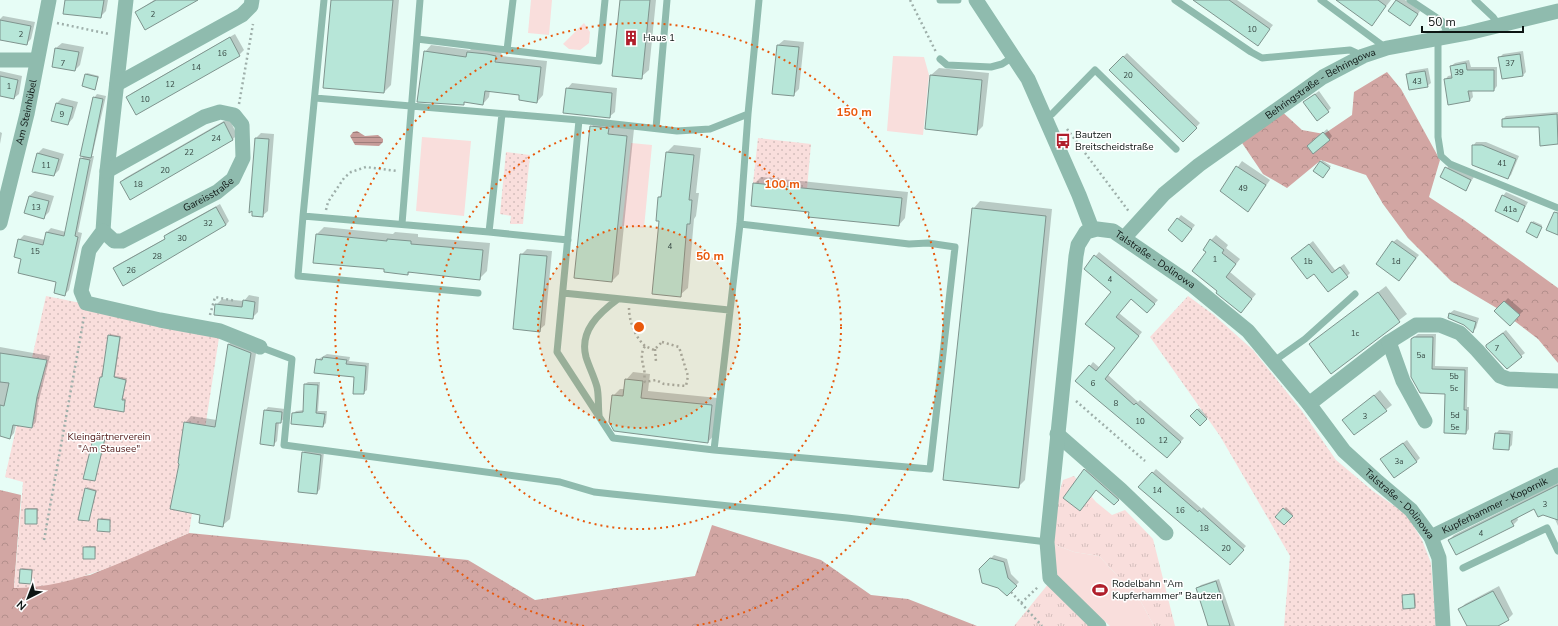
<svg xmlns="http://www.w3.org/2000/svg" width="1558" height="626" font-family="'Nunito Sans',sans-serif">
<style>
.grass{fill:url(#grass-tufts)}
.forest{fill:url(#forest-crowns)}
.garden{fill:url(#garden-dots)}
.pitch{fill:#f9dedc}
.water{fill:url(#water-rules)}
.shadow{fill:#0003}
.building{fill:#b7e6d8;stroke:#7f948e}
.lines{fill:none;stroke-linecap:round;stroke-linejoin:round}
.path{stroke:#9eafaa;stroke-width:2.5;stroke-dasharray:2 3;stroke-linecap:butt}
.lane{stroke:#8fbbae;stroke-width:7}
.street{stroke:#8fbbae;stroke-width:15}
.ring{fill:none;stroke:#e8590c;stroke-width:2;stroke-dasharray:2 4}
.labels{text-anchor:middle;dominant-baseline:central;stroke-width:3;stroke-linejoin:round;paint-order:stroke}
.number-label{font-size:8px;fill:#384944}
.poi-label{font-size:10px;fill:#0d1513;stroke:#fff;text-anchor:start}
.street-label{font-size:10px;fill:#0d1513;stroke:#fff}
.park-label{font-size:10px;fill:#572120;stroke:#fff}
.centre{fill:#e8590c;stroke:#fff;stroke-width:2}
.ring-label{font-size:12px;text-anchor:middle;font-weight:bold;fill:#e8590c;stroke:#fff;stroke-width:3;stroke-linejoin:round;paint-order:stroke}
</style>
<defs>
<pattern id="grass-tufts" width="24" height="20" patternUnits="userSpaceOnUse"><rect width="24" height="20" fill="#f9dedc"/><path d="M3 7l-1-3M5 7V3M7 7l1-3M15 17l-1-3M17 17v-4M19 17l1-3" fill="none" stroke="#d4bebc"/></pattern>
<pattern id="forest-crowns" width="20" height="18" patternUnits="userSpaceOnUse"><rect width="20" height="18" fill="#d2a6a3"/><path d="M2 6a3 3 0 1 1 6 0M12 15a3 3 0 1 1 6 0" fill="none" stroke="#b38e8b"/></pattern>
<pattern id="garden-dots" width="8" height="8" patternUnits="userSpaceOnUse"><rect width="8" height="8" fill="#f9dedc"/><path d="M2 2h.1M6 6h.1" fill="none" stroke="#d4bebc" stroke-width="1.8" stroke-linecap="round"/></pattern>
<pattern id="water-rules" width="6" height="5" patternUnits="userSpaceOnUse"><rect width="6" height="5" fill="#c69b98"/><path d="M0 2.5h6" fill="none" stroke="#9f7d7b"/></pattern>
</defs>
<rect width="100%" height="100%" fill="#e7fdf6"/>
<path class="grass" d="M1074,476L1096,502L1112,515L1125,510L1153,539L1175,626H1154L1140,600L1099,556L1074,552L1053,544V514L1063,480Z
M1049,583L1092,626H1014Z"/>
<path class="forest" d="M1387,72L1401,89L1440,160L1429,197L1464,220L1558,288V363L1538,339L1500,310L1451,281L1408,238L1383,204L1366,175L1321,160L1287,188L1263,174L1238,137L1278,108L1302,130L1324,134L1352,115L1354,92Z
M0,490L21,495L14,587L90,575L189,533L468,560L535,600L695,576L712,525L821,560L871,595L908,599L977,626H0Z"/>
<path class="garden" d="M758,138L811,144L807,189L753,183Z
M506,152L530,155L523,224H510L511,216L500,214Z
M46,296L220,331L189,533C134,556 76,588 14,588L23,482L5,477Z
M1188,296L1214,315L1253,350L1302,411L1336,460L1373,491L1407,515L1422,540L1431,563L1436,626H1284L1290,556L1220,436L1150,337Z"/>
<path class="pitch" d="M531,0H552L549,35L528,33Z
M584,23L590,32L589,43L580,50L569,49L563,44Z
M893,56L924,57L929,75L923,135L887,131Z
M422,137L471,141L464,216L416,211Z
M631,143L652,145L644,228L622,226Z
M1053,544L1074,552L1099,556L1140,600L1154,626H1110L1057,579Z"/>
<path class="water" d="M357,131L365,136L378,135L383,139V142L379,146L355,145L350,136L353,132Z"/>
<path class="shadow" d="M66,0H108L106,11L100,17Z
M154,0H194L136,12Z
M332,0H399L391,85L384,92Z
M621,0H656L649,70L641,77Z
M1195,0H1237L1273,25L1258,44Z
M1338,0H1391L1372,24Z
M1397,0H1405L1420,11L1413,22L1390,11Z
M3,16L35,22L31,39L27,43L0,39V19Z
M235,34L244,50L239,55L137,114L128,98L132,93Z
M784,40L804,42L799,89L793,95L773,93L778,45Z
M62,43L84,47L80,65L75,70L56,48Z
M431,45L470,50L474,46L502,50L501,56L547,61L543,95L537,102L520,94L490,90L489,97L483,104L466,101L463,104L425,52Z
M1523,51L1526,72L1523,75L1499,58L1503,54Z
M1127,53L1200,123L1183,141L1110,70Z
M1469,60L1471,67H1497V86L1494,90H1472L1473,97L1470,100L1449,104L1445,80L1448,76L1453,75L1451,66L1455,63Z
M939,68L989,73L983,126L976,133L926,128L931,75Z
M1428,68L1431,83L1427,86L1407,75L1410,71Z
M0,71L22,76L19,94L14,98L0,95Z
M87,73L99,76L95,88L86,74Z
M572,83L617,88L615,112L609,117L567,89Z
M1319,91L1331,108L1328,111L1308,99Z
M97,94L106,96L92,156H94L78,232L82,233L69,290L65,294L58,281L22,258L19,240L24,235L45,240L47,232L51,228L66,232L81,159L84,156L94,98Z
M62,98L78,102L73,118L68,124L57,103Z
M1558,112V143L1541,144L1540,126L1503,119L1506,116Z
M229,118L237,135L233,139L130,199L121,182L125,178Z
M598,120L634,129L619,274L612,281L591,127Z
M1327,129L1332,136L1329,140L1308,146Z
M0,132L2,133L0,144Z
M261,133L274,134L268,211L262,216L256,138Z
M1476,142H1486L1519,156L1511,175L1508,178L1473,146Z
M674,145L701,148L696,193H699L696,216L694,219L688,288L680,295L660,220L659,197L663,194L667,152Z
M43,148L64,154L59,170L54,175L38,153Z
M1322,160L1331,166L1324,176L1314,171Z
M1242,161L1270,180L1248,211L1221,191Z
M1450,164L1474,177L1465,190L1441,177Z
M761,177L908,192L905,218L899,225L810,211L754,184Z
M35,191L54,196L49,212L44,217L29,196Z
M1506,192L1528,202L1518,221L1503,196Z
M980,201L1052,209L1025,480L1018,487L973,209Z
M220,204L229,221L226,225L123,285L114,269L117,265L166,238L168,233Z
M1181,215L1195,225L1186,237L1169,230Z
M1533,221L1542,225L1538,235L1527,232Z
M324,227L393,234L395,232L418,234V237L490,243L487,271L480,278L411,271L408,274L385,269L317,234Z
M1216,235L1228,245L1226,248L1240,259L1230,272L1256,294L1241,312L1219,291L1211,240Z
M1397,239L1419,255L1399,280L1393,242Z
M1313,241L1335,270L1344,264L1350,273L1347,276L1314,272L1296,255Z
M527,249L552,251L545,325L539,330L521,255Z
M1099,252L1158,300L1147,312L1131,298L1119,313L1142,332L1108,375L1138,402L1140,400L1184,438L1171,453L1090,366L1093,362L1100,368L1116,348L1113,291L1085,269Z
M1386,286L1407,314L1331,373L1310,345Z
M249,295L259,297L258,312L252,318L216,305L222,299L244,301Z
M1508,298L1523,311L1510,324L1496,311Z
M1454,310L1479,318L1476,328L1473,331L1450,313Z
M1506,330L1525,353L1521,356L1487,345Z
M110,334L121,336L115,376L127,378L123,398L126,399L124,411L101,378Z
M1418,334H1436L1435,366L1468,367L1467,407H1469V429L1466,433L1446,393L1412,339Z
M235,338L257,347L230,519L223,525L202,514L180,463L185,423L191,416L217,420L229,344Z
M0,347L50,356L38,404L36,422L32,427L16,425L14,433L10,438L0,435Z
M327,354L350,357L349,361L369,363L367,390L363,393L355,377L317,360Z
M633,372L650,374L648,391L718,398L715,434L708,442L613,396L620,389H625L626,380Z
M308,382H320L318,411H327L326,423L323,426L293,414L296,411L304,410L305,384Z
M1380,390L1392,405L1354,434L1348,417Z
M268,407L285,409L284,419L279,422L277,441L273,445L265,411Z
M1199,408L1208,417L1200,425L1191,416Z
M1499,430L1513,431L1512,445L1508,449L1496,434Z
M96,434L106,437L95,480L94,436Z
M1407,440L1420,458L1416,462L1385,456Z
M306,449L324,452L320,489L317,493L303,453Z
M1088,467L1121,496L1114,504L1085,470Z
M1156,469L1202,509L1203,507L1246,546L1230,564L1140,487Z
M1558,483V526L1554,517L1535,508L1517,517L1518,520L1513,525L1449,540L1454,535Z
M87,487L97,490L89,520L86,489Z
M1286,507L1293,514L1284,524L1277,517Z
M27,508H38L37,523L26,509Z
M101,518L111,519L109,531L99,520Z
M86,546H96L95,558L84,548Z
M994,555L1007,559L1011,574L1019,582L1007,595L980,569Z
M22,568L33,569L31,583L21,569Z
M1219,579L1235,626H1209L1197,588L1201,585Z
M1499,586L1513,614L1508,619L1495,626H1468L1459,610L1465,604Z
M1415,593L1416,606L1415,607L1403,595Z"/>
<path class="building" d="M65,0H104L101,18L63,14Z
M156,0H198L145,30L135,12Z
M331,0H393L384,93L323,88Z
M620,0H650L642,79L612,76Z
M1193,0H1229L1270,29L1258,46Z
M1336,0H1378L1386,6L1372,26Z
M1396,0L1418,14L1410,26L1388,11Z
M0,20L31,26L27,45L0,40Z
M230,37L240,56L136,115L126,97Z
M777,45L799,47L794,96L772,94Z
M55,48L79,52L75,71L52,67Z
M424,51L466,57L467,52L487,54L496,56L495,62L541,67L537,103L519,100V95L485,91L483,105L464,102V105L417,102Z
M1520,54L1523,76L1502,79L1498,57Z
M1123,56L1197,128L1183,142L1109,70Z
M1466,63L1467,70H1494V91H1468L1470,101L1448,105L1444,79L1452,78L1450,66Z
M1425,71L1428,87L1409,90L1406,74Z
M85,74L98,77L95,90L82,86Z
M930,75L982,80L977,135L925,129Z
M0,76L18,80L14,99L0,96Z
M566,88L612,93L610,118L563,113Z
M1315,94L1329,112L1317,121L1303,102Z
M93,97L103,99L91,158L80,156Z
M56,103L73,107L68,125L51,121Z
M1557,114L1558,144L1540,146L1539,127H1502V119Z
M224,122L233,140L130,200L120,182Z
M590,126L609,128L608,134L627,136L612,282L574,278Z
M1323,132L1330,140L1313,154L1307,146Z
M255,138L269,139L263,217L252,216V211L249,213Z
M1472,145H1482L1516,159L1508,179L1472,165Z
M666,152L694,155L689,200H692L690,224H687L681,297L652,294L659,221H656L658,197H661Z
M37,153L59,159L54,176L32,172Z
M80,158L90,160L75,236L78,237L65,296L54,293L56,282L18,273L21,259L14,257L18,239L43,245L46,232L64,236Z
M1320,161L1330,168L1323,178L1313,171Z
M1236,166L1266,185L1248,212L1220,191Z
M1445,167L1471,180L1466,191L1440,177Z
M753,183L902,198L899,226L808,217L809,212L751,206Z
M1502,195L1525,206L1518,222L1495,211Z
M29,196L49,201L44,219L24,213Z
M216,207L226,225L123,286L113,268L165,239L164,236Z
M972,208L1046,216L1019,488L943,480Z
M1554,212L1558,213V235L1546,230Z
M1177,218L1192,229L1182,242L1168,230Z
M1531,222L1542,227L1537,238L1526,232Z
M316,234L387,241V239L411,241V244L483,250L480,280L408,272V275L384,272V269L313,263Z
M1210,239L1224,250L1222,253L1236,264L1226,277L1252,299L1241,313L1216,293L1217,291L1192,271L1206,252L1203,250Z
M1392,241L1416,258L1399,281L1376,264Z
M1309,244L1332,273L1340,267L1348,277L1328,292L1314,274L1307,279L1291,258Z
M520,254L547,256L540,332L513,329Z
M1094,255L1155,304L1147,313L1131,299L1116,317L1139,336L1105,379L1134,405L1136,403L1181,442L1167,458L1075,381L1089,365L1096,371L1115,348L1085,324L1111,292L1084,269Z
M1378,292L1400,322L1331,374L1309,344Z
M243,300L255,302L253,319L214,315L215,304L242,307Z
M1504,301L1520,315L1510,326L1494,311Z
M1449,313L1476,322L1473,333L1464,325L1448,318Z
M1503,333L1522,357L1507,369L1486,347V345Z
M108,335L120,337L114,377L126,380L122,400H125L124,412L94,407L100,377H102Z
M1414,337H1433L1432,369L1465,370L1464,410H1467L1466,434L1444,433L1445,394L1420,393L1411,377V339Z
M228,344L251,353L223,527L199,523L200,515L170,509L179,464L178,463L184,422L215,427Z
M0,353L47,360L37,397L32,428L13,425L10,439L0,436V405L4,406L9,383L0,382Z
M323,357L347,360L346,364L366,366L364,394H353L354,377L314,373L316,359L322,360Z
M625,379L643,381L641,398L712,405L708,443L614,431L609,422L612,395L623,396Z
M304,384L318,385L316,413L325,414L323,427L291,424L292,413L303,412Z
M1374,395L1387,411L1354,435L1342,420Z
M1197,409L1207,419L1200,426L1190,416Z
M264,410L282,412L281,423H276L274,446L260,444Z
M1495,433L1510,434L1509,450L1493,449Z
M94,435L105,438L95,481L83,479Z
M1403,443L1417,462L1394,478L1380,459Z
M302,452L321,455L317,494L298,492Z
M1084,469L1119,500L1114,505L1096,490L1080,511L1063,498Z
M1152,472L1198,512L1199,510L1244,550L1230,565L1138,487Z
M1558,485V520L1543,515L1538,517L1534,509L1511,521L1514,526L1456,555L1448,540Z
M85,488L96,491L89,521L78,520Z
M1283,508L1293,516L1284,525L1275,517Z
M25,509H37V524H25Z
M98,519L110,520V532L97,531Z
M83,547H95V559H83Z
M990,558L1004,562L1008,578L1017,586L1007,596L998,588L982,583L979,569Z
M20,569L32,570L31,584L19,583Z
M1216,581L1225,610L1230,626H1208L1205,616L1196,588Z
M1493,591L1509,620L1498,626H1467L1458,609Z
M1414,594L1415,608L1403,609L1402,595Z"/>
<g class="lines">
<path class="path" d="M910,0L936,52
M57,23L109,34
M239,104L253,24
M1067,129L1130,213
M326,210L328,202L344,178L351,172L366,167L397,171
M629,308C629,321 635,337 645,346
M210,315L215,297L236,301
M662,342L679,347L688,376L686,386L664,384L656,380L645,382C644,378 645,373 644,369C642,360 640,354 645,346L654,350Z
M655,349L656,362
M1076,401L1145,461
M44,540L84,317
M1011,592L1021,603L1039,586
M1021,603L1042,626"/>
<path class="lane" d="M324,0L303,216L489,232L502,114
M940,0H958
M1175,0L1251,52L1262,58L1350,50L1363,56
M1321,0L1386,48
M1410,0L1443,22L1448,36
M1475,0L1493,17L1499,26
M1438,38V137L1441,156L1450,164L1558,208
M417,39L507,50L513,0
M507,50L599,61L605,0
M940,59L947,65L991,67L1002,64L1013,57
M315,98L579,120L677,131L710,129L748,114L759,0
M1045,118L1052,114L1095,70L1176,149
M579,120L557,352L613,438L714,450L740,224L748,114
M656,128L667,0
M303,216L298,276L478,293
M402,224L420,0
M489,232L568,240
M563,293L729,310
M260,347L292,359L284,445L560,482L594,492L612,494L847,518L1047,542
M1274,361L1305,339L1355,294
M599,415C598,406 599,396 597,387C594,376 589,367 586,357C579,331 599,313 618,299
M714,450L930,469L955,247L928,243L909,244L740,224
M1463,568L1547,528L1558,551"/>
<g class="street">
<path d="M126,0L107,171L103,231L89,250L81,291L86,303L160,320L220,331L260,347"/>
<path d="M976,0L1028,79L1079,195L1092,229"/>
<path d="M0,60H36"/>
<path d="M117,84L242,15L251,6L252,0"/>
<path id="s1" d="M0,223L27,114L49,0"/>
<path id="s2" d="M103,231L114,241H122L217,192L233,179L243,158L242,125L234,115L220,112L204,117L107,171"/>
<path id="s3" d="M1125,237L1164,194L1199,165L1323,77L1363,56L1387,48L1468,33L1558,11"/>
<path d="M1309,404L1389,342"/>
<path d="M1425,421L1403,381L1389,342L1416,325H1440L1460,333L1477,350L1500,376L1508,379L1558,381"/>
<path d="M1057,434L1121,490L1166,533"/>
<path id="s4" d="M1431,537L1558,475"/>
<path id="s5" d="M1099,626L1050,578L1047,542L1076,256L1078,245L1086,232L1097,229L1113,231L1192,285L1248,331L1309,404L1344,451L1378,482L1411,510L1431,537L1439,558L1443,626"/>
</g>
</g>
<circle cx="639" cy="327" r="101" fill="#e8590c" fill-opacity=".12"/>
<g class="ring">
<circle cx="639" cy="327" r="101"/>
<circle cx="639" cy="327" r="202"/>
<path d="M584 626A304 304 0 1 1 694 626"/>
</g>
<defs>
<symbol id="building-bare" viewBox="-9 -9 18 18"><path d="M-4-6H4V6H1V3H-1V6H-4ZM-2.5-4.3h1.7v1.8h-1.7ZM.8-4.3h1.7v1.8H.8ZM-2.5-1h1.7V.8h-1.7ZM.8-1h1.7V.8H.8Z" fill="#b01e2b" stroke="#fff" stroke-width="2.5" paint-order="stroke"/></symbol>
<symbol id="bus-bare" viewBox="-9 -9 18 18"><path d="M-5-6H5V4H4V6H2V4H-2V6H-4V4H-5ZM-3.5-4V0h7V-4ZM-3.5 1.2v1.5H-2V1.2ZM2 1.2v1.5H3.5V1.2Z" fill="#b01e2b" stroke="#fff" stroke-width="2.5" paint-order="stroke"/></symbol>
<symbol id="stadium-bare" viewBox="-9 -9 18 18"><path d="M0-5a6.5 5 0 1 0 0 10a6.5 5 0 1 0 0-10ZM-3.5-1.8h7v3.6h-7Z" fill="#b01e2b" stroke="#fff" stroke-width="2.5" paint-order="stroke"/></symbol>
</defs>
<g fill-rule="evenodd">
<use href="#building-bare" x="620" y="27" width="22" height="22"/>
<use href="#bus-bare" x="1052" y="130" width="22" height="22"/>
<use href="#stadium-bare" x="1089" y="579" width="22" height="22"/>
</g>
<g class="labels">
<g class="number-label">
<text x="153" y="14">2</text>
<text x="1252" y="29">10</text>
<text x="21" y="34">2</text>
<text x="222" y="53">16</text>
<text x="63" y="63">7</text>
<text x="1510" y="63">37</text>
<text x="196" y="67">14</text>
<text x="1459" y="72">39</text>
<text x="1128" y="75">20</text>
<text x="1417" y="81">43</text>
<text x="170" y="84">12</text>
<text x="9" y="86">1</text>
<text x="145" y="99">10</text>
<text x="62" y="114">9</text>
<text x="216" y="138">24</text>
<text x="189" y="152">22</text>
<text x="1502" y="163">41</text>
<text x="46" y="165">11</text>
<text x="165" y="170">20</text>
<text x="138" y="184">18</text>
<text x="1243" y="188">49</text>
<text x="36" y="207">13</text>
<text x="1510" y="209">41a</text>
<text x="208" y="223">32</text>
<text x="182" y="238">30</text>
<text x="670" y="246">4</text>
<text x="35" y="251">15</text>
<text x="157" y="256">28</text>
<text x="1215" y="259">1</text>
<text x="1308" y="261">1b</text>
<text x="1396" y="261">1d</text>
<text x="131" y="270">26</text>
<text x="1110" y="279">4</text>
<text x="1355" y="333">1c</text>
<text x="1497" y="348">7</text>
<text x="1421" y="355">5a</text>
<text x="1454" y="376">5b</text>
<text x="1093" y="383">6</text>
<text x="1454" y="388">5c</text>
<text x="1116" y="403">8</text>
<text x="1455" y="415">5d</text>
<text x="1365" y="416">3</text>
<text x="1140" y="421">10</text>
<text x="1455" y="427">5e</text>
<text x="1163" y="440">12</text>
<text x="1399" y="461">3a</text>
<text x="1157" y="490">14</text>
<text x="1545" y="504">3</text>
<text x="1180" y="510">16</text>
<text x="1204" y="528">18</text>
<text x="1481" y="533">4</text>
<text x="1226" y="548">20</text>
</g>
<g class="poi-label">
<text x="643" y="38">Haus 1</text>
<text x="1075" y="135">Bautzen<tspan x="1075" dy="12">Breitscheidstraße</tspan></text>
<text x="1112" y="584">Rodelbahn "Am<tspan x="1112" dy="12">Kupferhammer" Bautzen</tspan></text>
</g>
<g class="street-label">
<text stroke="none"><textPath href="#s3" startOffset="250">Behringstraße - Behringowa</textPath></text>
<text stroke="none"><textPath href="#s1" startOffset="114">Am Steinhübel</textPath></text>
<text stroke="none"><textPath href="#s2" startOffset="121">Gareisstraße</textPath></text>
<text stroke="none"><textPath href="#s5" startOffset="497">Talstraße - Dolinowa</textPath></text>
<text stroke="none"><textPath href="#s4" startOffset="71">Kupferhammer - Kopornik</textPath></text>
<text stroke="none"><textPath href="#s5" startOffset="845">Talstraße - Dolinowa</textPath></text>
</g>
<g class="park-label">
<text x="109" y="437">Kleingärtnerverein<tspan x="109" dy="12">"Am Stausee"</tspan></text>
</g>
</g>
<circle cx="639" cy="327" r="6" class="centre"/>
<g class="ring-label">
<text x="854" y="116">150 m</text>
<text x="782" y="188">100 m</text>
<text x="710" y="260">50 m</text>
</g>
<g transform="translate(28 598) rotate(222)" stroke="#ffffff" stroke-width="3" paint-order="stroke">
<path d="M0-3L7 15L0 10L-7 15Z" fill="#0d1513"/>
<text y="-6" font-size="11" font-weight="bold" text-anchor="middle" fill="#0d1513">N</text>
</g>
<path d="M1422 26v6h101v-6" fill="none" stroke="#0d1513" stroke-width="2"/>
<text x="1428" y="26" font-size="12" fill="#0d1513" stroke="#ffffff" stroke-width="3" paint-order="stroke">50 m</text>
</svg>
